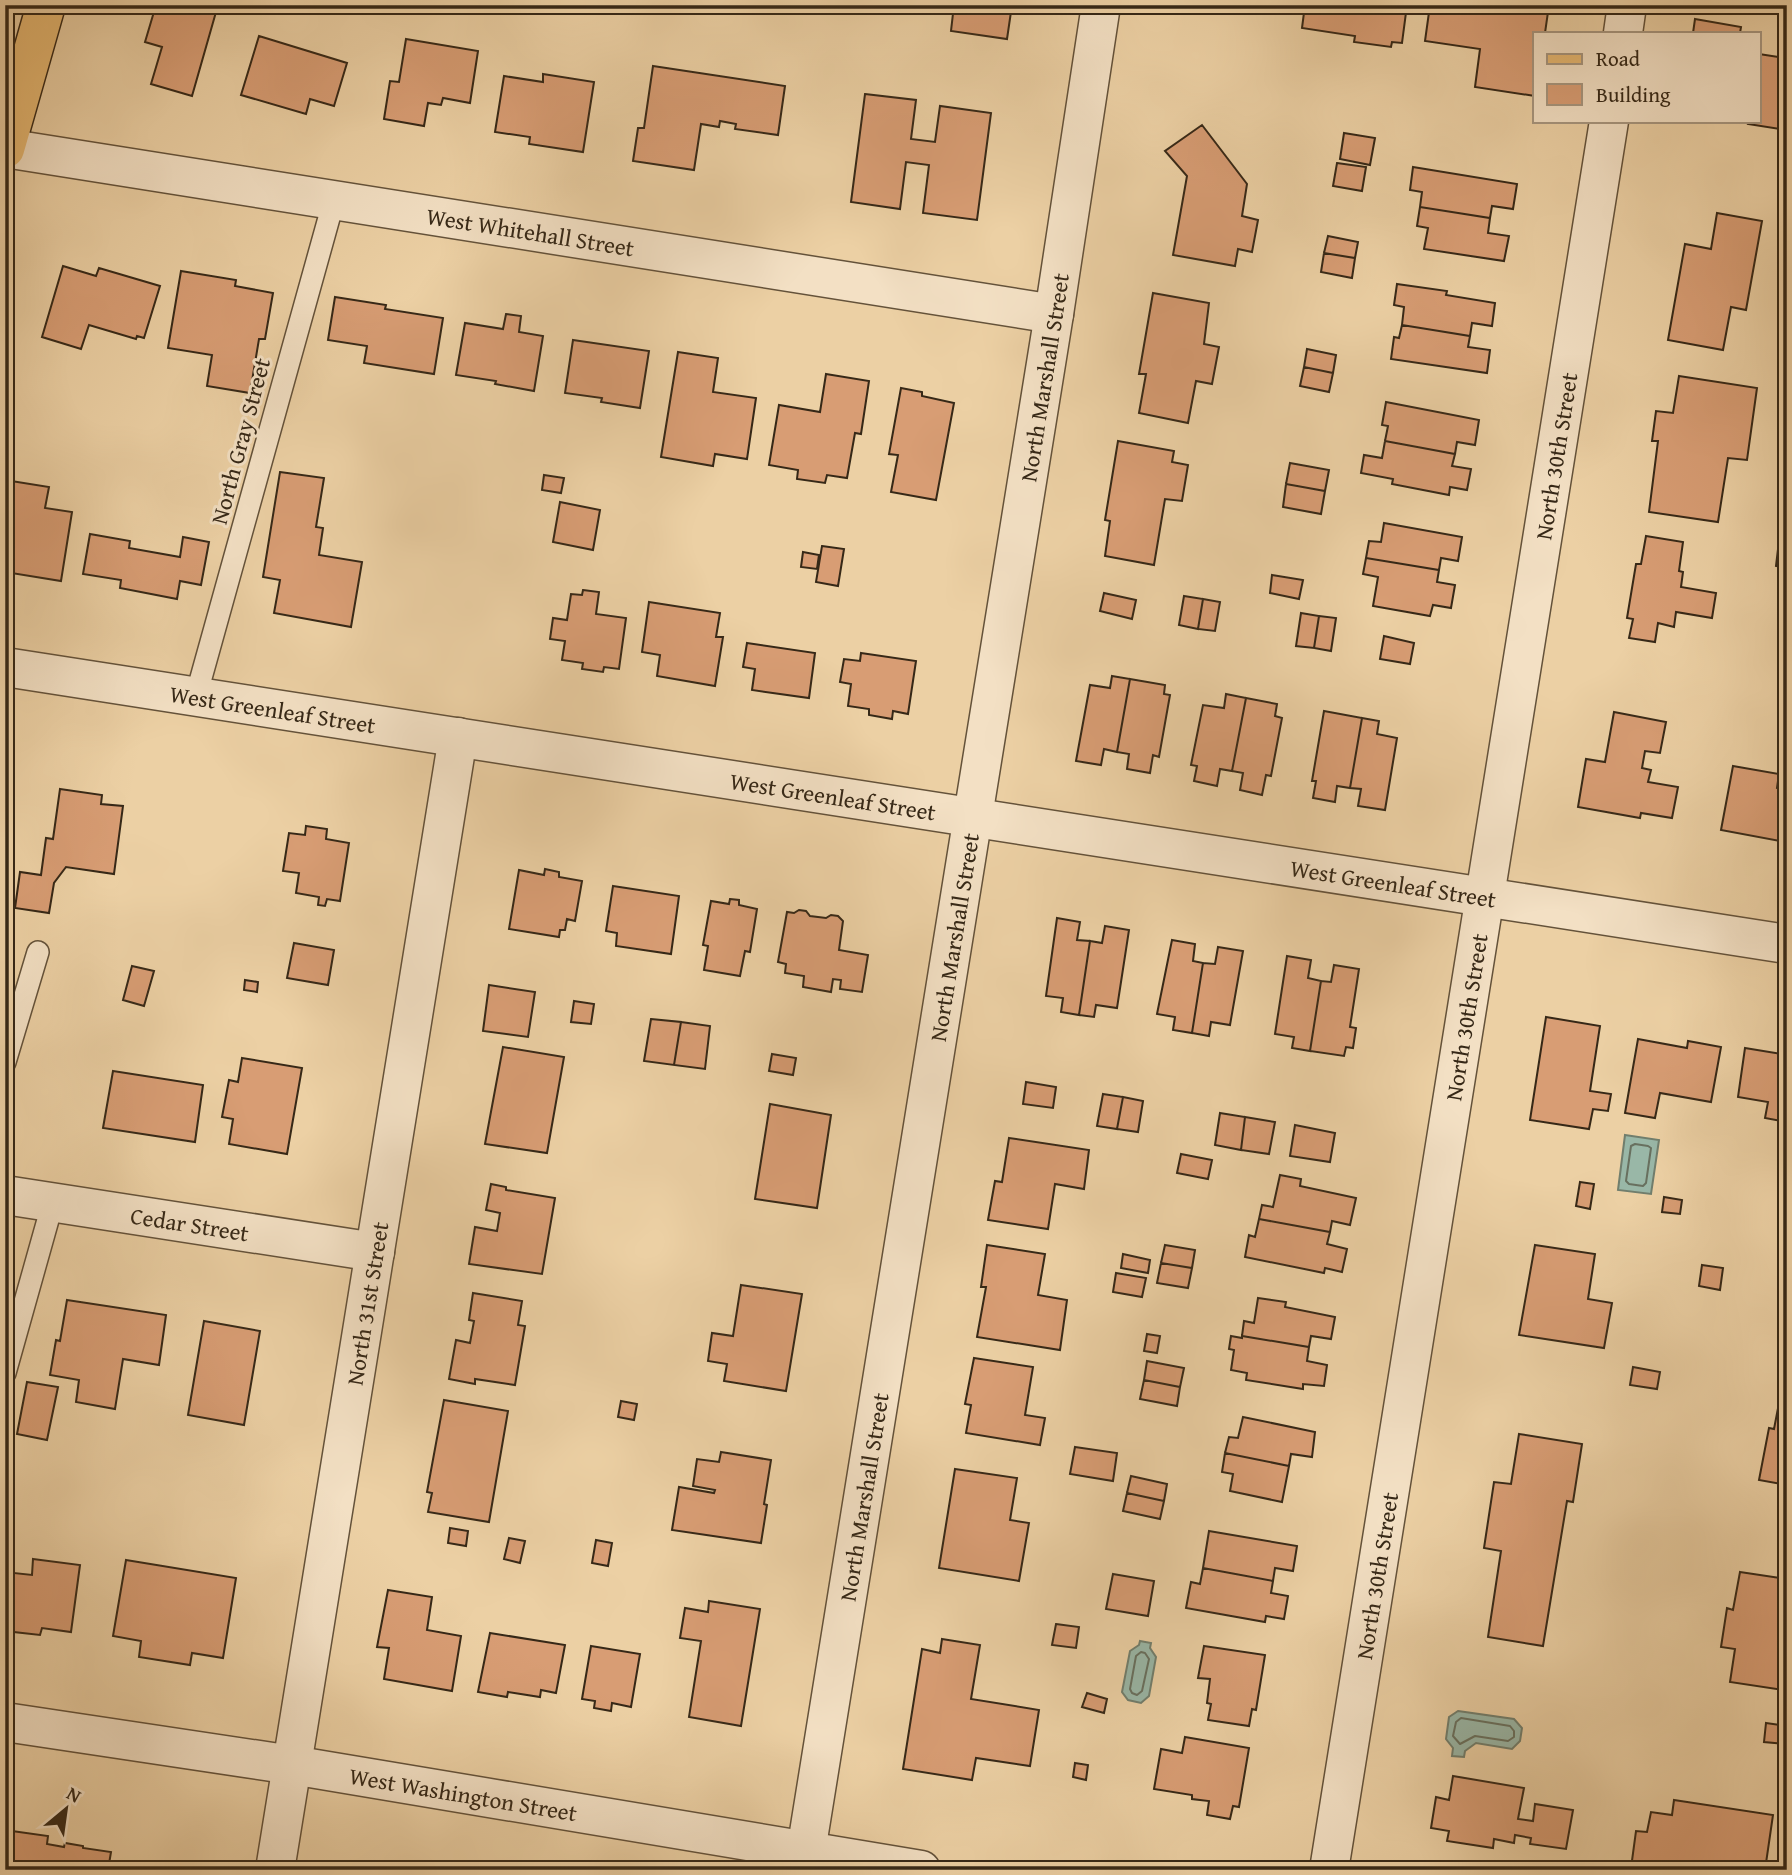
<svg xmlns="http://www.w3.org/2000/svg" width="1792" height="1875" font-family="'Gentium Book Plus',serif">
<style>
.water{fill:#99b7a7;stroke:#717e6d;stroke-width:2}
.lines{fill:none;stroke-linecap:round;stroke-linejoin:round}
.shore{stroke:#68705f;stroke-width:2}
.building{fill:#d89d74;stroke:#362817;stroke-width:2}
.service-casing{stroke:#64523a;stroke-width:24}
.minor-casing{stroke:#64523a;stroke-width:41}
.primary-casing{stroke:#362817;stroke-width:41}
.service{stroke:#f3e0c4;stroke-width:21}
.minor{stroke:#f3e0c4;stroke-width:38}
.primary{stroke:#e6b872;stroke-width:38}
.labels{text-anchor:middle;dominant-baseline:central;stroke-width:6;stroke-linejoin:round;paint-order:stroke}
.street-label{font-size:23px;fill:#362817;stroke:#f3e0c4}
</style>
<rect width="100%" height="100%" fill="#ecd0a4"/>
<filter id="stains"><feTurbulence type="fractalNoise" baseFrequency=".00286" numOctaves="4"/><feColorMatrix values="0 0 0 0 .2 0 0 0 0 .09 0 0 0 0 .02 0 0 0 .5 -.17"/></filter>
<radialGradient id="worn" r=".72"><stop offset=".6" stop-color="#630" stop-opacity="0"/><stop offset="1" stop-color="#630" stop-opacity=".3"/></radialGradient>
<path class="water" d="M1625,1135L1659,1140L1651,1194L1618,1190Z
M1140,1641L1151,1643L1150,1648L1156,1657L1149,1696L1141,1703L1128,1700L1122,1692L1130,1651L1139,1645Z
M1458,1711L1514,1719L1522,1728L1520,1741L1512,1749L1476,1743L1465,1751L1464,1757L1452,1756L1453,1748L1446,1739L1449,1717Z"/>
<g class="lines">
<path class="shore" d="M1635,1144L1648,1146L1651,1148L1646,1183L1643,1186L1629,1184L1626,1181L1631,1146Z
M1141,1652L1145,1653L1149,1659L1142,1691L1137,1695L1132,1693L1130,1689L1136,1656Z
M1461,1718L1510,1726L1514,1731V1737L1508,1741L1475,1736L1460,1744L1453,1736L1456,1722Z"/>
</g>
<path class="building" d="M156,5H218L192,96L151,84L162,47L145,42Z
M954,5H1012L1007,39L951,31Z
M1244,5H1274L1273,12L1244,7Z
M1305,5H1407L1402,43L1392,42L1391,47L1354,42L1355,36L1302,28Z
M1430,5H1549L1545,33H1535V96L1475,87L1480,49L1425,41Z
M1695,19L1741,27L1740,33H1693Z
M259,36L347,63L334,106L310,99L306,114L241,95Z
M406,39L478,51L470,103L443,98L441,105L428,103L424,126L384,119L390,81L399,82Z
M1759,54L1785,58L1783,72H1787V130L1748,124L1749,121H1759Z
M653,66L785,86L778,135L735,129L736,124L720,121L719,127L701,124L694,170L633,161L638,128H644Z
M543,74L594,82L583,152L529,144L530,137L495,132L504,76L543,82Z
M865,94L916,100L911,139L935,142L940,106L991,113L977,220L923,213L929,165L906,162L900,209L851,202Z
M1202,125L1247,184L1242,216L1258,220L1252,252L1238,249L1235,266L1173,255L1187,176L1165,151Z
M1344,133L1375,138L1370,165L1340,159Z
M1337,163L1366,167L1362,191L1333,186Z
M1413,167L1517,184L1513,209L1492,206L1490,218L1420,207L1422,192L1410,190Z
M1420,207L1490,218L1488,233L1509,236L1504,261L1424,249L1428,228L1417,226Z
M1717,213L1762,221L1746,310L1731,307L1723,350L1668,340L1685,244L1711,249Z
M1328,236L1358,242L1355,258L1324,253Z
M1324,253L1355,258L1352,278L1321,272Z
M63,266L96,276L99,268L160,286L144,338L137,336L136,339L89,325L81,349L42,337Z
M181,271L236,280L235,286L273,293L265,339H259L250,393L207,386L212,355L168,348Z
M1397,284L1447,291L1446,295L1495,303L1492,326L1472,323L1470,336L1402,325L1404,307L1394,305Z
M1153,293L1209,303L1204,344L1219,347L1212,384L1196,381L1188,423L1139,413L1146,374H1139Z
M335,297L386,305L385,309L443,318L434,374L364,363L367,346L328,340Z
M506,314L521,316L519,332L543,336L534,391L495,384L496,381L456,375L465,323L503,329Z
M1402,325L1470,336L1468,347L1490,350L1487,373L1391,359L1394,337L1399,338Z
M573,340L649,351L640,408L601,402L602,398L565,393Z
M1307,349L1336,355L1333,373L1304,367Z
M678,352L718,358L713,392L756,398L747,459L715,454L713,466L661,457Z
M1304,367L1333,373L1329,392L1300,386Z
M826,374L869,381L861,434L855,433L847,478L827,475L825,483L797,479L798,470L769,465L779,405L820,412Z
M1679,376L1757,388L1747,460L1728,458L1718,522L1649,512L1658,441H1652L1656,411L1673,413Z
M901,388L922,392V396L954,403L936,500L891,492L898,455L889,454Z
M1386,402L1479,420L1475,445L1457,442L1455,454L1385,441L1388,426L1382,425Z
M1118,441L1174,451L1172,462L1188,465L1182,501L1165,499L1154,565L1105,556L1110,521L1105,520Z
M1385,441L1455,454L1452,466L1471,469L1467,490L1450,487L1449,495L1392,484L1393,479L1361,473L1364,455L1382,458Z
M1290,463L1329,470L1325,491L1286,484Z
M280,472L324,478L316,527L323,528L319,555L362,562L351,627L274,613L280,580L263,577Z
M544,475L564,478L561,493L542,490Z
M5,480L49,487L45,508L72,512L61,581L5,572Z
M1286,484L1325,491L1321,514L1283,507Z
M560,502L600,510L593,550L553,542Z
M1384,523L1462,537L1458,561L1441,558L1439,570L1366,558L1369,541L1381,542Z
M90,534L130,541L129,548L180,557L183,537L209,542L201,585L180,581L177,599L120,588L121,580L83,574Z
M1646,536L1683,542L1679,571L1683,572L1681,587L1716,593L1712,618L1676,612L1674,627L1658,623L1655,642L1629,638L1633,619L1627,618L1636,564H1641Z
M822,546L844,549L838,586L816,582Z
M1778,549L1787,550V568L1776,566Z
M803,552L819,555L817,569L801,567Z
M1366,558L1439,570L1437,582L1455,585L1451,608L1433,605L1430,616L1373,606L1378,577L1363,574Z
M1272,575L1303,580L1299,599L1270,593Z
M583,590L599,592L596,614L626,618L619,669L604,667L603,672L582,669L583,663L562,660L565,641L550,639L553,618L567,620L571,594L582,595Z
M1104,593L1136,600L1132,619L1100,611Z
M1184,596L1203,599L1198,629L1179,625Z
M1203,599L1220,602L1215,631L1198,629Z
M649,602L720,613L716,637H723L715,686L657,676L660,655L642,652Z
M1301,613L1319,616L1314,648L1296,646Z
M1319,616L1336,618L1331,651L1314,648Z
M1384,636L1414,643L1410,664L1380,659Z
M747,643L815,653L809,698L752,690L755,669L743,667Z
M861,653L916,661L908,714L893,711L892,719L869,715V709L848,706L851,684L840,682L844,659L860,661Z
M1112,676L1130,679L1117,752L1104,749L1101,765L1076,761L1090,685L1110,688Z
M1130,679L1165,685L1164,694L1170,695L1159,757L1153,755L1150,773L1127,769L1129,754L1117,752Z
M1226,694L1246,698L1232,771L1220,769L1217,786L1194,781L1197,766L1191,765L1203,705L1224,708Z
M1246,698L1277,704L1275,716L1282,718L1271,776L1266,775L1262,795L1240,790L1243,773L1232,771Z
M1324,711L1362,718L1350,788L1337,786L1335,802L1313,798L1316,781H1312Z
M1614,712L1666,722L1660,753L1645,751L1642,768L1651,770L1648,782L1678,787L1672,818L1641,813L1640,818L1578,807L1586,759L1605,762Z
M1362,718L1379,721L1377,734L1397,738L1385,810L1358,806L1361,789L1350,788Z
M1733,766L1779,774L1777,788L1787,790L1786,842L1721,830Z
M60,789L102,795L101,804L123,806L114,874L66,867L54,883L49,913L15,908L20,872L41,875L46,838L53,839Z
M306,826L327,829L326,839L349,843L340,901L327,899L325,906L318,905L319,897L296,893L299,873L283,871L289,833L305,835Z
M545,869L559,872V877L582,881L575,921L567,919L565,930H560L559,937L509,929L519,870L544,875Z
M613,886L679,896L671,954L616,946L617,933L606,931Z
M730,899L739,900V905L757,909L750,952L745,951L740,976L704,970L708,946L703,945L711,901L729,904Z
M799,910L806,911L810,916L826,918L831,915L838,916L843,921L839,950L868,955L862,992L840,989L841,980L833,979L831,992L803,987L804,976L785,973L786,964L778,962L787,912L794,913Z
M1057,918L1080,922L1077,940L1090,941L1079,1015L1061,1012L1063,998L1046,996Z
M1105,926L1129,930L1117,1008L1096,1005L1094,1017L1079,1015L1090,941L1102,943Z
M1172,940L1195,944L1193,961L1203,963L1192,1033L1173,1030L1175,1017L1157,1014Z
M294,943L334,950L328,985L287,978Z
M1218,947L1243,951L1230,1025L1211,1022L1209,1036L1192,1033L1203,963L1215,964Z
M1287,956L1311,960L1308,978L1321,981L1310,1051L1292,1048L1294,1037L1275,1034Z
M1334,965L1359,969L1350,1027L1356,1028L1353,1048L1346,1047L1344,1056L1310,1051L1321,981L1331,982Z
M132,966L154,971L144,1006L123,1000Z
M245,980L258,982L257,992L244,990Z
M489,985L535,992L528,1037L483,1031Z
M574,1001L594,1004L591,1024L571,1022Z
M1546,1017L1600,1026L1590,1091L1611,1094L1608,1111L1593,1109L1589,1129L1530,1120Z
M651,1019L681,1022L674,1065L644,1061Z
M681,1022L710,1026L705,1069L674,1065Z
M1638,1039L1687,1048L1688,1041L1721,1047L1711,1102L1660,1093L1655,1118L1625,1113Z
M503,1047L564,1057L547,1153L485,1144Z
M1745,1048L1787,1055V1122L1765,1118L1768,1102L1738,1097Z
M772,1054L796,1058L793,1075L769,1071Z
M242,1058L302,1068L287,1154L229,1144L233,1119L222,1117L229,1080L238,1082Z
M113,1071L203,1085L195,1142L103,1128Z
M1026,1082L1056,1087L1053,1108L1023,1104Z
M1103,1094L1123,1097L1117,1129L1097,1126Z
M1123,1097L1143,1101L1138,1132L1117,1129Z
M770,1104L831,1115L817,1208L755,1199Z
M1220,1113L1245,1117L1241,1150L1215,1145Z
M1245,1117L1275,1122L1269,1154L1241,1150Z
M1295,1125L1335,1133L1330,1162L1290,1156Z
M1009,1138L1089,1150L1084,1189L1055,1184L1048,1229L988,1220L995,1181L1002,1182Z
M1181,1154L1212,1160L1208,1179L1177,1173Z
M1280,1175L1301,1179L1300,1186L1356,1198L1350,1225L1332,1221L1330,1232L1259,1219L1262,1205L1273,1207Z
M1580,1182L1594,1184L1590,1209L1576,1206Z
M491,1184L506,1187V1190L555,1198L542,1274L469,1264L475,1227L497,1231L500,1213L486,1210Z
M1664,1197L1682,1200L1680,1214L1662,1212Z
M1259,1219L1330,1232L1327,1244L1347,1249L1342,1272L1325,1268L1324,1273L1245,1257L1249,1235L1255,1237Z
M987,1245L1045,1254L1038,1295L1067,1300L1060,1350L977,1337L986,1287H981Z
M1165,1245L1195,1250L1192,1268L1161,1263Z
M1535,1245L1595,1254L1588,1299L1612,1303L1604,1348L1519,1335Z
M1123,1254L1150,1260L1148,1273L1121,1268Z
M1161,1263L1192,1268L1188,1288L1157,1283Z
M1702,1265L1723,1268L1720,1290L1699,1286Z
M1116,1273L1146,1278L1142,1297L1113,1292Z
M741,1285L802,1294L786,1391L724,1381L727,1364L708,1361L712,1333L733,1336Z
M473,1293L522,1301L518,1325L525,1326L515,1385L475,1379V1384L449,1379L456,1340L470,1343L474,1321L469,1320Z
M1258,1298L1286,1302L1285,1307L1335,1317L1331,1339L1311,1336L1309,1347L1242,1336L1244,1321L1254,1323Z
M67,1300L166,1315L159,1365L123,1359L115,1409L76,1402L79,1380L50,1375L56,1340L60,1341Z
M204,1321L260,1331L244,1425L188,1415Z
M1147,1334L1160,1336L1157,1353L1144,1351Z
M1231,1336L1242,1338V1336L1309,1347L1307,1361L1327,1365L1324,1386L1303,1384V1389L1246,1380L1247,1373L1231,1370L1234,1350L1229,1349Z
M974,1358L1033,1367L1025,1415L1045,1418L1040,1445L966,1433L971,1405L965,1404Z
M1147,1361L1184,1368L1180,1387L1144,1380Z
M1633,1367L1660,1372L1657,1389L1630,1385Z
M1784,1377H1787V1485L1759,1480L1769,1428L1774,1429Z
M1144,1380L1180,1387L1177,1406L1140,1399Z
M27,1382L58,1387L47,1440L17,1434Z
M444,1400L508,1411L489,1522L428,1512L432,1493L427,1492Z
M621,1401L637,1404L634,1420L618,1417Z
M1243,1417L1315,1432L1312,1457L1291,1454L1289,1466L1225,1453L1229,1437L1238,1438Z
M1519,1434L1582,1444L1573,1502L1567,1501L1543,1646L1488,1637L1501,1551L1484,1548L1494,1482L1511,1484Z
M1075,1447L1117,1453L1113,1481L1070,1474Z
M721,1452L771,1460L764,1504L767,1505L761,1543L672,1530L679,1487L714,1493L715,1490L693,1486L697,1459L719,1462Z
M1225,1453L1289,1466L1282,1502L1230,1491L1233,1474L1222,1472Z
M955,1469L1017,1478L1010,1520L1029,1523L1019,1581L939,1568Z
M1131,1476L1167,1484L1164,1501L1127,1493Z
M1127,1493L1164,1501L1160,1519L1123,1511Z
M450,1528L468,1531L466,1546L448,1543Z
M1209,1531L1297,1546L1293,1571L1275,1568L1273,1581L1203,1568Z
M509,1538L525,1541L520,1563L504,1559Z
M596,1540L612,1543L608,1566L592,1563Z
M33,1559L80,1565L71,1632L42,1628L40,1635L5,1631V1572L32,1575Z
M126,1560L236,1578L223,1658L192,1653L190,1665L139,1657L141,1641L113,1636Z
M1203,1568L1273,1581L1271,1593L1288,1596L1284,1619L1266,1616L1265,1622L1186,1608L1191,1582L1200,1584Z
M1740,1572L1787,1579V1663L1783,1690L1730,1682L1735,1649L1721,1647L1727,1608L1733,1610Z
M1113,1574L1154,1581L1148,1616L1106,1609Z
M388,1590L432,1597L427,1630L461,1636L452,1691L384,1679L389,1648L377,1647Z
M709,1601L760,1609L741,1726L689,1717L701,1641L680,1638L685,1608L708,1612Z
M1056,1624L1079,1627L1076,1648L1052,1645Z
M490,1633L565,1645L556,1693L541,1690L540,1697L508,1692L507,1697L478,1692Z
M942,1639L980,1645L971,1699L1039,1710L1030,1766L976,1758L972,1780L903,1769L922,1649L940,1653Z
M591,1646L640,1654L631,1707L612,1703L611,1711L594,1708L595,1701L582,1699Z
M1204,1646L1265,1655L1256,1710L1252,1709L1249,1726L1208,1720L1211,1704L1207,1703L1210,1679L1198,1678Z
M1087,1693L1107,1699L1104,1713L1082,1707Z
M1766,1723L1787,1726L1786,1744L1764,1742Z
M1185,1737L1249,1748L1239,1807L1233,1806L1230,1819L1207,1815L1209,1801L1192,1799V1795L1154,1789L1161,1749L1182,1753Z
M1075,1763L1088,1765L1086,1780L1073,1777Z
M1453,1776L1524,1788L1518,1819L1533,1821L1535,1804L1573,1810L1566,1849L1530,1844L1531,1838L1515,1835L1514,1843L1494,1839L1493,1848L1447,1841L1449,1831L1431,1828L1436,1797L1449,1800Z
M1674,1800L1773,1815L1765,1870H1688L1677,1868V1870H1645L1631,1868L1636,1831L1647,1832L1651,1812L1672,1815Z
M12,1831L48,1836L47,1844L64,1847L65,1843L83,1846V1848L111,1852L108,1870H6Z"/>
<g class="lines">
<defs>
<path id="service" d="M196,696L334,200
M5,1062L38,952
M5,1373L53,1202"/>
<g id="minor">
<path d="M1623,33L1627,5"/>
<path id="s1" d="M5,148L1054,314"/>
<path id="s2" d="M5,667L1787,944"/>
<path id="s3" d="M5,1195L375,1252"/>
<path id="s4" d="M5,1722L292,1765L921,1870"/>
<path id="s5" d="M275,1870L458,737"/>
<path id="s6" d="M803,1870L1054,314L1101,5"/>
<path id="s7" d="M1329,1870L1609,121"/>
</g>
<path id="primary" d="M5,149L46,5"/>
</defs>
<use href="#service" class="service-casing"/>
<use href="#minor" class="minor-casing"/>
<use href="#primary" class="primary-casing"/>
<use href="#service" class="service"/>
<use href="#minor" class="minor"/>
<use href="#primary" class="primary"/>
</g>
<g class="labels">
<g class="street-label">
<text stroke="none"><textPath href="#s1" startOffset="532">West Whitehall Street</textPath></text>
<text stroke="none"><textPath href="#s6" startOffset="1512">North Marshall Street</textPath></text>
<text transform="translate(240 441) rotate(-75)">North Gray Street</text>
<text stroke="none"><textPath href="#s7" startOffset="1432">North 30th Street</textPath></text>
<text stroke="none"><textPath href="#s2" startOffset="271">West Greenleaf Street</textPath></text>
<text stroke="none"><textPath href="#s2" startOffset="838">West Greenleaf Street</textPath></text>
<text stroke="none"><textPath href="#s2" startOffset="1405">West Greenleaf Street</textPath></text>
<text stroke="none"><textPath href="#s6" startOffset="945">North Marshall Street</textPath></text>
<text stroke="none"><textPath href="#s7" startOffset="864">North 30th Street</textPath></text>
<text stroke="none"><textPath href="#s3" startOffset="187">Cedar Street</textPath></text>
<text stroke="none"><textPath href="#s5" startOffset="574">North 31st Street</textPath></text>
<text stroke="none"><textPath href="#s6" startOffset="378">North Marshall Street</textPath></text>
<text stroke="none"><textPath href="#s7" startOffset="298">North 30th Street</textPath></text>
<text stroke="none"><textPath href="#s4" startOffset="464">West Washington Street</textPath></text>
</g>
</g>
<rect width="1792" height="1875" fill="none" stroke="#ecd0a4" stroke-width="28"/>
<rect x="7" y="7" width="1778" height="1861" fill="none" stroke="#362817" stroke-width="3.5"/>
<rect x="14" y="14" width="1764" height="1847" fill="none" stroke="#362817" stroke-width="2"/>
<rect x="1533" y="32" width="228" height="91" fill="#f3e0c4" stroke="#a7967f" stroke-width="2"/>
<rect x="1547" y="54" width="35" height="10" fill="#e6b872" stroke="#a7967f" stroke-width="2"/>
<text x="1596" y="66" font-size="21" fill="#362817">Road</text>
<rect x="1547" y="84" width="35" height="21" fill="#d89d74" stroke="#a7967f" stroke-width="2"/>
<text x="1596" y="102" font-size="21" fill="#362817">Building</text>
<g transform="translate(66 1809) rotate(29)" stroke="#f3e0c4" stroke-width="5" paint-order="stroke">
<path d="M0-5L12 26L0 18L-12 26Z" fill="#362817"/>
<text y="-10" font-size="19" font-weight="bold" text-anchor="middle" fill="#362817">N</text>
</g>
<rect width="100%" height="100%" filter="url(#stains)"/>
<rect width="100%" height="100%" fill="url(#worn)"/>
</svg>
